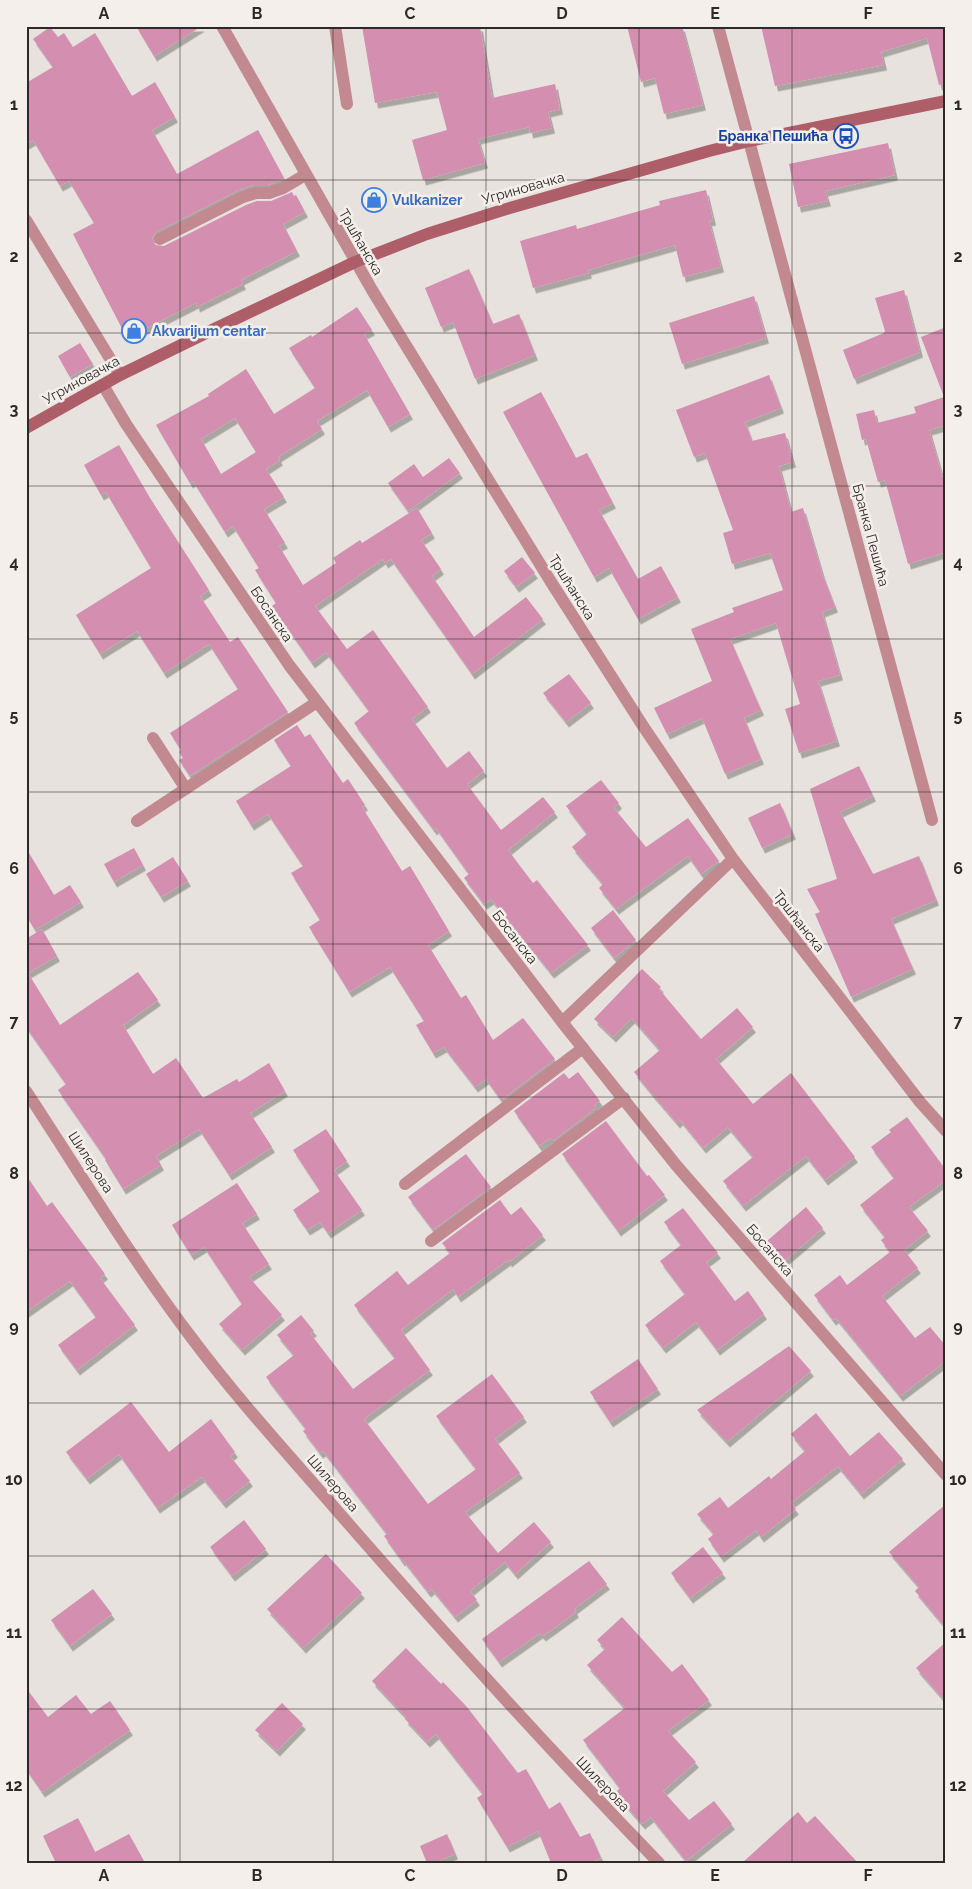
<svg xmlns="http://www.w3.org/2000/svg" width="972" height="1889" font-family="Raleway,sans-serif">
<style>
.building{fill:#d38eb0;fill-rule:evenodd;filter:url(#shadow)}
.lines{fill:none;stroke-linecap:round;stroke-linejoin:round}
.service{stroke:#c28a90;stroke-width:12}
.minor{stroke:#c28a90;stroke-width:12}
.secondary{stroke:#ad5e68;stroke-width:12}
.grid{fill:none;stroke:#2c2a28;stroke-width:1;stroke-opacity:0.55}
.labels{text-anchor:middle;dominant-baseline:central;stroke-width:5;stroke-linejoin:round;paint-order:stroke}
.transit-label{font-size:14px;font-weight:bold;fill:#164399;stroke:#f4efea;text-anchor:end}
.street-label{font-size:14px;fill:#2c2a28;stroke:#f4efea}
.shop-label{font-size:14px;font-weight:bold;fill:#366cbe;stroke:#f4efea;text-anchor:start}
.neatline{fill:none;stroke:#2c2a28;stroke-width:2}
.grid-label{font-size:16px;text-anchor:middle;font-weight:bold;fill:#2c2a28}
</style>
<defs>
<filter id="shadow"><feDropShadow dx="3" dy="5.5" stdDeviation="0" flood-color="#0004"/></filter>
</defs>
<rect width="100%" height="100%" fill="#e7e2dd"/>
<path class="building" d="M136,26H202L154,56Z
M362,26H480L492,98L555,84L560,109L548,112L552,128L530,133L529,127L478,139L485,163L423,180L412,140L447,130L437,92L375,103Z
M627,26H682L703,105L664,114L655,78L641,82Z
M761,26H946V84L939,85L927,38L881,52L884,65L775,86Z
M50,27L58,37L64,33L73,47L95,33L132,96L155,82L175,117L152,130L177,174L258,130L284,178L268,185H254L239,190L156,232L152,238L155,245L164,246L246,205L257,201H271L292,192L294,196L296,195L305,212L283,224L297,251L241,280L243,284L197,307L196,303L127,338L73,234L94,223L69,181L60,186L33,140L26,144V83L53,67L33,39Z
M888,143L895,175L825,191L828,201L798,207L789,164Z
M706,190L713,220L709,221L721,267L683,277L675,245L588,270L589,273L533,288L520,241L576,225L577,229L660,205L659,201Z
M469,269L493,324L519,314L535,355L475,379L453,322L441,327L425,288Z
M904,290L920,352L854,379L843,350L884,333L885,331L875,298Z
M754,296L766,338L682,364L669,323Z
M357,307L372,330L364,334L410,414L388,427L367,390L317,421L322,429L278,457L280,460L266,469L284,497L264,509L285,543L279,546L303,585L336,563L333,558L360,540L362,543L417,508L432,533L421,540L441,569L432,576L474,637L526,597L543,619L472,674L391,559L385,563L383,559L315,606L347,649L373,630L428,707L412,719L447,768L469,751L484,771L467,784L501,830L543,797L555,812L508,850L533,883L537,880L588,945L551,973L491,899L484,904L464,878L469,874L436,828L434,830L410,798L354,723L369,711L326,652L312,663L272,606L276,603L255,570L259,568L233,526L225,532L193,481L190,483L156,425L209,396L208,394L246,369L274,414L315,388L289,348L311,335L312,337ZM235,418L256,452L221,474L201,439Z
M946,327V425L929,430L946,489V552L908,564L885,480L878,482L866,439L862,440L856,414L874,410L877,423L916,413L914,407L944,397L921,337Z
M80,343L93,364L70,377L58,356Z
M769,375L781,408L745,422L752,441L785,433L793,462L779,466L791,512L803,508L822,573L835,607L822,612L840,675L818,681L837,741L799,753L785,709L800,704L776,623L730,639L761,710L744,718L761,759L725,774L702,718L667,734L654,708L712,681L691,629L734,612L732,608L783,590L770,553L732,564L723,533L733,530L705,453L694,457L676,410Z
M541,392L576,458L587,453L613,503L599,510L638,579L661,566L678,597L638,619L609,568L594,577L503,412Z
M119,445L150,498L209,590L200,596L230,642L238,637L288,712L190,776L179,760L183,758L179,752L181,750L170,733L238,689L209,644L164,673L137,631L100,654L76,615L151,568L106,492L101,495L84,465Z
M449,458L460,473L408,511L388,483L414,464L423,477Z
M522,557L535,573L516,587L504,571Z
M569,674L591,703L566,722L543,693Z
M297,725L305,737L310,734L343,783L348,779L365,805L362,807L402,871L410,866L449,931L428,945L461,998L466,995L493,1040L523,1018L555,1059L501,1100L486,1079L475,1087L444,1047L433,1053L416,1025L424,1021L390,967L349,992L309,927L320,920L291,873L303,866L268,814L251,825L236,801L291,766L274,740Z
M859,766L873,796L840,812L873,874L919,856L936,900L891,919L913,969L851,997L815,914L820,912L807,889L837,879L810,789Z
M601,780L619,803L614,808L646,847L688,818L719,861L701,874L688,856L616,909L599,888L603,884L572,847L587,834L566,806Z
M780,803L793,834L762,848L748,818Z
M26,848L54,895L70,885L81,902L35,930L26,915Z
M134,848L143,865L114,882L104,864Z
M173,857L188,881L161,897L146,874Z
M613,910L636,940L614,958L591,928Z
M42,929L57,956L28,973L60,1025L138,972L158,1000L123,1025L153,1074L176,1058L203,1098L237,1079L239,1082L269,1063L285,1091L250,1113L272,1147L229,1175L199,1129L156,1156L161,1165L123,1189L105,1160L106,1159L58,1090L66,1084L26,1027V939Z
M642,969L661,987L659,989L701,1039L737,1008L753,1027L716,1059L753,1104L791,1073L855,1157L825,1180L806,1156L743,1206L723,1181L753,1157L728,1127L703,1148L680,1120L677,1123L652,1094L634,1072L660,1050L632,1018L613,1037L594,1019Z
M578,1072L600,1101L594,1105L596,1108L553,1141L550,1138L539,1146L514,1111L564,1073L569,1079Z
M907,1117L946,1170V1180L909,1207L928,1231L904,1250L918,1268L882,1296L915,1338L930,1327L946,1346V1361L900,1396L836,1318L833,1320L814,1295L840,1275L847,1285L890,1252L881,1240L885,1237L860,1205L894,1178L871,1147L891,1132L889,1130Z
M606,1121L647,1176L649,1175L665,1195L618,1231L562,1154Z
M326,1129L347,1161L334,1170L362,1210L328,1233L320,1222L307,1230L293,1210L320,1191L293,1150Z
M466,1154L491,1187L433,1230L408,1197Z
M26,1175L47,1206L52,1202L105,1274L100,1278L135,1325L77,1370L58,1345L96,1317L70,1281L26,1312Z
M237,1183L257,1214L242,1223L269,1264L249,1277L282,1315L242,1350L219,1324L242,1304L204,1247L191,1255L172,1225Z
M500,1200L511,1215L521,1207L543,1235L509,1262L508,1260L458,1297L453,1289L401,1330L430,1370L364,1419L428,1504L476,1469L436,1416L492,1374L524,1417L495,1439L520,1473L465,1512L498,1553L534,1522L551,1542L515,1574L505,1562L470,1591L477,1600L455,1617L432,1589L428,1592L403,1560L402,1561L384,1536L387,1534L323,1451L320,1453L303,1431L306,1429L266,1377L294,1355L277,1335L301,1315L314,1331L310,1333L353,1389L395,1358L354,1305L397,1271L408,1285L450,1253L442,1243Z
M806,1207L823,1228L784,1261L767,1241Z
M683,1208L718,1253L706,1262L735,1301L748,1291L764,1314L717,1350L696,1322L663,1348L645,1325L685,1294L660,1261L681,1245L664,1222Z
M789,1346L811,1371L727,1442L697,1410Z
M638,1359L658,1389L610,1422L590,1392Z
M131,1402L169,1452L211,1419L235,1452L230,1456L250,1481L223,1503L202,1477L157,1508L119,1454L87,1479L66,1452Z
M816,1413L850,1456L879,1432L903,1459L861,1494L838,1466L846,1460L791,1503L796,1509L761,1537L756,1530L721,1557L708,1539L714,1534L697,1514L720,1497L728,1508L769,1476L771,1479L805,1451L791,1434Z
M946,1504V1628L915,1591L919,1587L889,1552Z
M244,1520L266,1549L232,1576L210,1547Z
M703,1547L723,1573L690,1598L671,1573Z
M326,1554L362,1593L303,1648L267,1609Z
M589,1561L607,1584L574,1609L576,1612L543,1636L540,1633L499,1662L482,1639Z
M93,1589L112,1614L70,1646L51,1620Z
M622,1617L672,1672L682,1664L709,1700L668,1731L696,1762L663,1791L689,1820L714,1801L732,1824L686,1861L651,1817L642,1824L615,1793L620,1788L583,1740L625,1708L587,1665L605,1649L597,1640Z
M946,1642V1702L916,1668Z
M406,1648L441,1684L443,1682L467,1707L518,1773L526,1769L549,1809L560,1802L580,1837L590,1833L601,1858L589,1863H551L538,1831L507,1847L477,1798L483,1794L436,1734L427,1742L405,1719L406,1717L372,1681Z
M26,1688L48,1717L76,1695L91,1714L110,1701L130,1730L42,1792L26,1769Z
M282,1703L303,1724L277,1751L255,1730Z
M798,1812L807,1823L815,1816L858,1863H742Z
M78,1818L95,1852L129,1834L145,1863H56L43,1836Z
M447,1834L455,1854L434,1863H427L420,1846Z"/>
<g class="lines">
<path class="service" d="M335,26L347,104
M160,239L243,197L256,193H269L283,188L305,175
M153,738L186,789
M137,821L317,702
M405,1184L583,1048
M431,1241L624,1098"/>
<path class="minor" d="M222,26L372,290L551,582L643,726L733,859L920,1102L946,1131
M718,26L932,820
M26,220L120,375
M103,385L126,424L289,665L562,1022L676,1165L946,1475
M562,1022L733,859
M26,1091C80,1173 131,1258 191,1337C235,1396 285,1451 333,1506C439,1628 547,1747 659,1863"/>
<path class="secondary" d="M26,428L120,375L208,332L355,262L427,234L503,210L709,151L749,141L946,101"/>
</g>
<path class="grid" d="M180,26V1863M333,26V1863M486,26V1863M639,26V1863M792,26V1863M26,180H946M26,333H946M26,486H946M26,639H946M26,792H946M26,944H946M26,1097H946M26,1250H946M26,1403H946M26,1556H946M26,1709H946"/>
<defs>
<symbol id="bus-ring" viewBox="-11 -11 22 22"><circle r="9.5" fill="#f4efea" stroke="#1a4fb4" stroke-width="1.5"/><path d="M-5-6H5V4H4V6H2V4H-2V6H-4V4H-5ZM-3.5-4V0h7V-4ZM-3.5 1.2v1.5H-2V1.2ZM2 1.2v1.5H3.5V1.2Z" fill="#1a4fb4"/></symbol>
<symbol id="shop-ring" viewBox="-11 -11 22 22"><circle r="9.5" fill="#f4efea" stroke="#3f7fe0" stroke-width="1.5"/><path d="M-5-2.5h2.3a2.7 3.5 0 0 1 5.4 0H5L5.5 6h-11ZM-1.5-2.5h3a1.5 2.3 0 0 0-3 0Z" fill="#3f7fe0"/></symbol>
</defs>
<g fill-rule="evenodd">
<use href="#bus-ring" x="832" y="122" width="28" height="28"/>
<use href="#shop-ring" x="360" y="186" width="28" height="28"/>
<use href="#shop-ring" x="120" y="317" width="28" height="28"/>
</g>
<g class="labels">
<g class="transit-label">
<text x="828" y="136">Бранка Пешића</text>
</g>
<g class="street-label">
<text transform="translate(523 188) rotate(-16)">Угриновачка</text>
<text transform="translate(361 242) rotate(60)">Тршћанска</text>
<text transform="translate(81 380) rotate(-29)">Угриновачка</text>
<text transform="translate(871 535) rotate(75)">Бранка Пешића</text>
<text transform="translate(572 587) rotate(58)">Тршћанска</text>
<text transform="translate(272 614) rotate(56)">Босанска</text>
<text transform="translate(799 921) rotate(52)">Тршћанска</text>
<text transform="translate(515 937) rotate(52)">Босанска</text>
<text transform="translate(91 1162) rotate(57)">Шилерова</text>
<text transform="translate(770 1250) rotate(49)">Босанска</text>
<text transform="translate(333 1483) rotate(49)">Шилерова</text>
<text transform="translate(603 1784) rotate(46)">Шилерова</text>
</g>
<g class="shop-label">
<text x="392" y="200">Vulkanizer</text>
<text x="152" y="331">Akvarijum centar</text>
</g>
</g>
<rect width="972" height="1889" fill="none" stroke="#f4efea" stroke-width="55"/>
<rect x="28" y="28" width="916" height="1834" class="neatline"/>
<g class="grid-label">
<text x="104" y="19">A</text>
<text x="257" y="19">B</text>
<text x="410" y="19">C</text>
<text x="562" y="19">D</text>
<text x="715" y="19">E</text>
<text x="868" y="19">F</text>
<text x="14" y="110">1</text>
<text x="958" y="110">1</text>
<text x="14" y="262">2</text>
<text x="958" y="262">2</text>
<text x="14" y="415">3</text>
<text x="958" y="415">3</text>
<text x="14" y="568">4</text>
<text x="958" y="568">4</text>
<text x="14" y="721">5</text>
<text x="958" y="721">5</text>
<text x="14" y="874">6</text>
<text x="958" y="874">6</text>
<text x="14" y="1027">7</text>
<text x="958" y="1027">7</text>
<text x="14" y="1179">8</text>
<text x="958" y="1179">8</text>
<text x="14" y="1332">9</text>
<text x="958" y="1332">9</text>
<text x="14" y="1485">10</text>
<text x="958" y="1485">10</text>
<text x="14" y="1638">11</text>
<text x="958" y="1638">11</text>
<text x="14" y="1791">12</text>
<text x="958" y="1791">12</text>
<text x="104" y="1881">A</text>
<text x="257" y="1881">B</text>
<text x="410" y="1881">C</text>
<text x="562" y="1881">D</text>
<text x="715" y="1881">E</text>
<text x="868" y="1881">F</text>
</g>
</svg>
